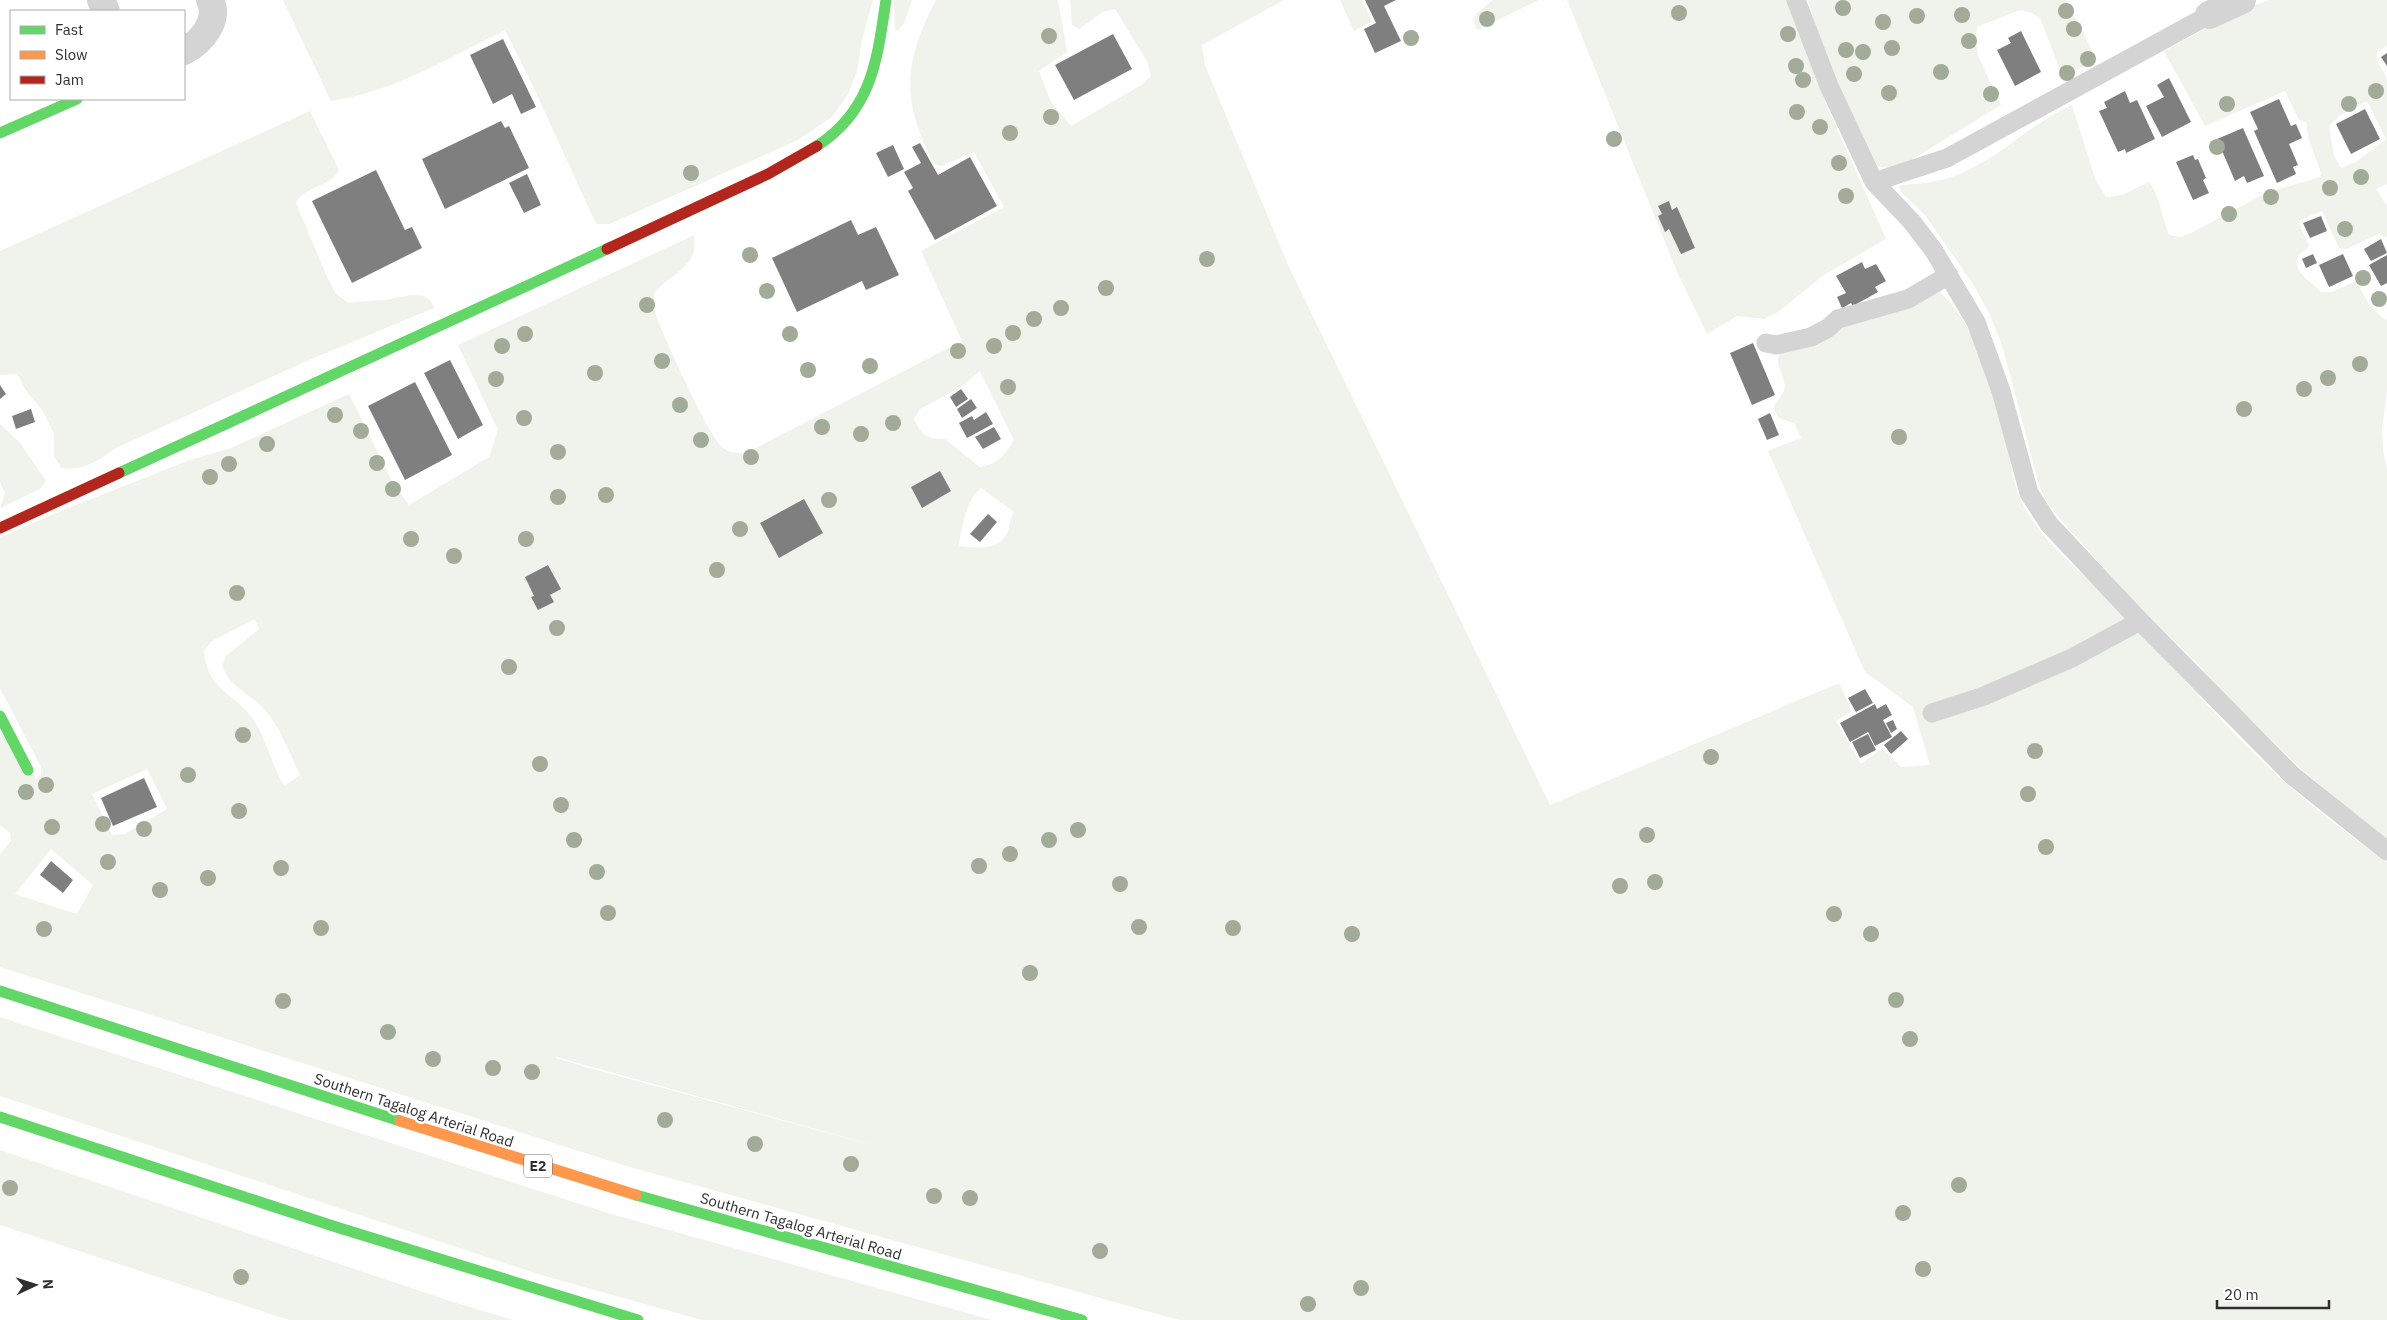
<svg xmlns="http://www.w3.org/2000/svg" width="2387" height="1320" font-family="'IBM Plex Sans',sans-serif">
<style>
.green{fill:#f0f2ec;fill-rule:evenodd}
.building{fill:#7f7f7f}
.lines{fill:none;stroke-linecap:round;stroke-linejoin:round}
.lane{stroke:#d4d4d4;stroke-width:19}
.street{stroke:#d4d4d4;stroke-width:28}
.fast{stroke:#63d668;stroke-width:11}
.slow{stroke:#ff974d;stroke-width:11}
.jam{stroke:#b3261e;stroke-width:11}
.tree{fill:#a2ab97}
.labels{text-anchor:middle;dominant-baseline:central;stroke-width:5;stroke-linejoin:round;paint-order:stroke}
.shield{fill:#fff;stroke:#6d6d6d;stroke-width:1}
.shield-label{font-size:14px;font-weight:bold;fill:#2f2f2f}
.street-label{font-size:15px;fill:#2f2f2f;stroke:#fff}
</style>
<rect width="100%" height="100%" fill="#fff"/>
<path class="green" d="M283,0H873L862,40L857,71L848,94L832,117L798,140L621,219L609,224H596L532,84L505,30C451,57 390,93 331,101Z
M894,0H912L904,23L898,31L895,30Z
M936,0H1058L1067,52L1039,71L1051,102L1071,126L1143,84L1151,76L1147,61L1115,9L1103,12L1079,29L1072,25L1070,0H1284L1202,45L1205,65L1288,265L1550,805L1839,683L1852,711L1836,721L1861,764L1883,748L1901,767L1930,765L1913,707L1865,672L1768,451L1801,438L1794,423L1779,418L1773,408C1776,402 1782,396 1784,390C1788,376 1770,363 1782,351L1834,327L1940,292C1975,324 1996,391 2006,438C2010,460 2013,487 2024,507C2046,547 2085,574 2116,606C2165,657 2210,711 2261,760C2300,798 2343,831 2387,862V1320H1179L623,1165L0,967V854L11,841L10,833L0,825V732L37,779L41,775V767L0,688V538L51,515L187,461L231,448L349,394L392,481L409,505L489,457L498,430L458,345L694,235C694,241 695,249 693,254C686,273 657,283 654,295C653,301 655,313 657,318C665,339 708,436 723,448C728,452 737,453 744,454L962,341L921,251L1004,207L974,152L941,166L934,164C901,101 903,63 936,0ZM980,371L1014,440C1005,455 998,464 980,467L945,439C928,440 920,434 914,419L920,409L961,387ZM981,488L1014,512C1010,518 1010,524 1008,531C998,553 976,547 958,546C963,527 965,501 981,488ZM255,619L259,629L226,656L222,666C232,690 249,692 265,710C280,727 290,754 300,775L284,786C272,765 266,739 253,719C234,692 207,691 204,651L212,641ZM147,769L167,809L125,834L112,835L92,794ZM51,849L93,885L77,914L15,894ZM556,1058V1057L898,1152L582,1066Z
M1340,0H1362L1372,21L1354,31Z
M1493,0H1539L1477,30L1473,20L1477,13Z
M1567,0H1787L1826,104L1886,239L1824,275L1778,312L1764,319L1737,316L1707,334L1678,274Z
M1808,0H2066L2097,60L2063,77L2040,18L2032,13L2020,10L1977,27L1976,42L1978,56L2001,105L1908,162L1889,168L1878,167L1872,160L1828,69Z
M2269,0H2387V46L2377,52C2374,65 2386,69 2387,81C2387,115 2387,150 2387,184L2376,189L2387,206V237L2378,234L2347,249L2339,248L2322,211L2298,221L2309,246C2307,250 2300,252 2298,257C2291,272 2314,283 2321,292H2332L2358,280C2359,293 2376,314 2386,320L2387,319V391L2382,428L2383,450L2387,470V841L2301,769L2206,676L2201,667L2140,608L2060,519L2045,499L2039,485L2008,367L1999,337L1989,313L1973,284L1925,215L1901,192L1899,187L1901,185C1920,184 1939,182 1957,175C1999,159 2031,123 2072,105L2096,181L2106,197L2122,195L2149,182C2160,196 2162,218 2169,235L2180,237L2191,233L2266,193L2320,177L2321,173L2309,140L2306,122L2299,120L2285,91L2205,126L2164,51L2235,13ZM2367,101L2386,139L2356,162L2341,168L2334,156L2329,126L2339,116Z
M310,111L339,170C331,187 304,186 296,203L327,277L336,294L349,303C361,301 373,301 385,300C400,298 428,286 434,308L302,363L116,448C100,460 82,472 61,468L54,455V434L43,411L27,392L17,374L0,375V251Z
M0,424L20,443L46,481L40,489L0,508L5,493L0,482Z
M0,1017L611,1214L992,1320H702L541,1275L0,1096Z
M0,1150L450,1301L513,1320H289L0,1225Z"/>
<path class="building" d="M1365,0H1396L1384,6L1401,41L1375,53L1364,29L1376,23Z
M2021,31L2041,72L2015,86L1997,50L2011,43L2008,38Z
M1113,34L1132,69L1074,100L1055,65Z
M503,39L536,107L521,114L512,94L493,104L470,55Z
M2387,53V66L2381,57Z
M2169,78L2191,122L2162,137L2146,106L2164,97L2157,85Z
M2125,91L2130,103L2137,100L2155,139L2126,153L2125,149L2118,152L2099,111L2107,108L2104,102Z
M2279,99L2291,126L2296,124L2302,138L2289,144L2298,165L2293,167L2296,174L2277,183L2254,131L2258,129L2250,112Z
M2365,109L2380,139L2351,154L2336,124Z
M501,121L505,128L509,126L529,168L445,209L422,159Z
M2243,128L2264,176L2247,183L2244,176L2235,181L2217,139Z
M920,143L938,175L970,157L997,206L935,240L908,191L913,188L904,172L921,163L912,147Z
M893,145L904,169L888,177L876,153Z
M2193,155L2195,160L2198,159L2206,178L2203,180L2209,193L2193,200L2176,162Z
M376,170L405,230L412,227L422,248L352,283L312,201Z
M527,174L541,205L524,213L509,183Z
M1669,201L1672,210L1677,207L1695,248L1681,254L1669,229L1665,232L1658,216L1662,214L1658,206Z
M2321,216L2327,231L2310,238L2303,223Z
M851,220L858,235L876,227L899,275L866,290L862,281L797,312L772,258Z
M2381,239L2387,253L2371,261L2364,249Z
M2313,254L2317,263L2306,268L2302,259Z
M2343,254L2353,276L2329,287L2319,265Z
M2387,255V283L2381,286L2369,265Z
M1862,262L1865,269L1876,264L1886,281L1875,287L1878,292L1853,306L1851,303L1842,308L1837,297L1846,293L1836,276Z
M1753,343L1775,395L1752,405L1730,353Z
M450,360L483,425L458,439L424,373Z
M415,382L452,455L405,480L368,406Z
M0,385L6,394L0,399Z
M961,389L968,399L956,407L950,397Z
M971,399L977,408L962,418L957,409Z
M31,409L35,422L16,429L12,416Z
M986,412L993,424L967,438L959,423L972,416L974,420Z
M1770,413L1779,435L1767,440L1758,419Z
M994,427L1001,439L983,449L975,437Z
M940,471L951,491L922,508L911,487Z
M804,499L823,533L779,558L760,523Z
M988,514L997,522L980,542L970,534Z
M548,565L561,589L550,595L554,602L538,610L531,597L534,596L525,577Z
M1865,689L1873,703L1856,712L1848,698Z
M1875,704L1877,709L1886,704L1892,715L1883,720L1892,737L1875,746L1868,732L1850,742L1840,723Z
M1893,720L1897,729L1891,733L1886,723Z
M1901,731L1908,739L1891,754L1884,745Z
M1868,734L1876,750L1860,758L1852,742Z
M144,778L157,807L113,826L101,798Z
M51,861L73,880L63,893L40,875Z"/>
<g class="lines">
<path class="lane" d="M1796,0L1829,86L1874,182L1912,222L1934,251L1976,322L2001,391L2029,493L2049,524L2140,621
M1874,182L1947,158L2209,15
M1766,343L1776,345L1811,337L1828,328L1838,319L1908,299L1949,275
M1932,713L1984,696L2072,658L2140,621L2293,776L2387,851"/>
<path class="street" d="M101,0L106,11
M2209,15L2242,0
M184,51C202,42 220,20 210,0"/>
<path class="fast" d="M0,133L77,99
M817,146C872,110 877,61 886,0
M119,473L607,249
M0,716L28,770
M0,991L400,1121
M0,1117L333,1226L638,1320
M636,1195L1082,1320"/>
<path class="slow" d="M400,1121L636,1195"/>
<path class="jam" d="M607,249L768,174L817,146
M0,528L119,473"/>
</g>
<g class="tree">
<circle cx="1843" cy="8" r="8"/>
<circle cx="2066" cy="11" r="8"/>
<circle cx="1679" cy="13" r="8"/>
<circle cx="1962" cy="15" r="8"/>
<circle cx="1917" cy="16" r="8"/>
<circle cx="1487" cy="19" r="8"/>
<circle cx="1883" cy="22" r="8"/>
<circle cx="2074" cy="29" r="8"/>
<circle cx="1788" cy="34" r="8"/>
<circle cx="1049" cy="36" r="8"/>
<circle cx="1411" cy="38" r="8"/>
<circle cx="1969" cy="41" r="8"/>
<circle cx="1892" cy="48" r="8"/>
<circle cx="1846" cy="50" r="8"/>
<circle cx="1863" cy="52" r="8"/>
<circle cx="2088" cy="59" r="8"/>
<circle cx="1796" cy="66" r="8"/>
<circle cx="1941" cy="72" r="8"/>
<circle cx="2067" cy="73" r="8"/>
<circle cx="1854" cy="74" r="8"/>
<circle cx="1803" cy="80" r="8"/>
<circle cx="2376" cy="91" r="8"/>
<circle cx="1889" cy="93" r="8"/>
<circle cx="1991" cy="94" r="8"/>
<circle cx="2227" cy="104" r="8"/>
<circle cx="2349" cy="104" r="8"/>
<circle cx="1797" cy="112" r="8"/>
<circle cx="1051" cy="117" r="8"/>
<circle cx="1820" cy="127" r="8"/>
<circle cx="1010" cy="133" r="8"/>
<circle cx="1614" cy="139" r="8"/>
<circle cx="2217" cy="147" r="8"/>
<circle cx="1839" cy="163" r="8"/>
<circle cx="691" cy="173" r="8"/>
<circle cx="2361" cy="177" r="8"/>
<circle cx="2330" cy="188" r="8"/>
<circle cx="1846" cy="196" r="8"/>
<circle cx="2271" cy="197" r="8"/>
<circle cx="2229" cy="214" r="8"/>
<circle cx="2345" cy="229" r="8"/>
<circle cx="750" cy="255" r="8"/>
<circle cx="1207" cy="259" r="8"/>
<circle cx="2363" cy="278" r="8"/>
<circle cx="1106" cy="288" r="8"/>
<circle cx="767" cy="291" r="8"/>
<circle cx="2379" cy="299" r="8"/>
<circle cx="647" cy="305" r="8"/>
<circle cx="1061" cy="308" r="8"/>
<circle cx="1034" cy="319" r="8"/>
<circle cx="1013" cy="333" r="8"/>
<circle cx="525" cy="334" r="8"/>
<circle cx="790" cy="334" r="8"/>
<circle cx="502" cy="346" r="8"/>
<circle cx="994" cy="346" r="8"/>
<circle cx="958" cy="351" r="8"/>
<circle cx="662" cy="361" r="8"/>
<circle cx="2360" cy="364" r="8"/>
<circle cx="870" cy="366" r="8"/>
<circle cx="808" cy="370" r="8"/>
<circle cx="595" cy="373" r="8"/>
<circle cx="2328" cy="378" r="8"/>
<circle cx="496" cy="379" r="8"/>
<circle cx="1008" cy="387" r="8"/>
<circle cx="2304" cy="389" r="8"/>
<circle cx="680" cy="405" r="8"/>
<circle cx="2244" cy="409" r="8"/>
<circle cx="335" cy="415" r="8"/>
<circle cx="524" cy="418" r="8"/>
<circle cx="893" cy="423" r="8"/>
<circle cx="822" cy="427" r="8"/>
<circle cx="361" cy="431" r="8"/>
<circle cx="861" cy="434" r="8"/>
<circle cx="1899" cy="437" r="8"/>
<circle cx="701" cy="440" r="8"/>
<circle cx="267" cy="444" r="8"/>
<circle cx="558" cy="452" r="8"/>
<circle cx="751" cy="457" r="8"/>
<circle cx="377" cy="463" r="8"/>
<circle cx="229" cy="464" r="8"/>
<circle cx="210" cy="477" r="8"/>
<circle cx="393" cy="489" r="8"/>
<circle cx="606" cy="495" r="8"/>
<circle cx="558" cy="497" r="8"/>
<circle cx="829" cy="500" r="8"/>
<circle cx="740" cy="529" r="8"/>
<circle cx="411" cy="539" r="8"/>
<circle cx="526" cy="539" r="8"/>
<circle cx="454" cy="556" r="8"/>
<circle cx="717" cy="570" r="8"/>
<circle cx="237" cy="593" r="8"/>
<circle cx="557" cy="628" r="8"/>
<circle cx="509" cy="667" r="8"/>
<circle cx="243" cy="735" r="8"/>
<circle cx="2035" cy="751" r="8"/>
<circle cx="1711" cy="757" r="8"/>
<circle cx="540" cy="764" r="8"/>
<circle cx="188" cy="775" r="8"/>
<circle cx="46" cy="785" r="8"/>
<circle cx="26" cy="792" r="8"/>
<circle cx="2028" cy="794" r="8"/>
<circle cx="561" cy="805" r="8"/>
<circle cx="239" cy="811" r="8"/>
<circle cx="103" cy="824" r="8"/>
<circle cx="52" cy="827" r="8"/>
<circle cx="144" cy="829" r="8"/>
<circle cx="1078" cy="830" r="8"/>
<circle cx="1647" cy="835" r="8"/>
<circle cx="574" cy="840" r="8"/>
<circle cx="1049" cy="840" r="8"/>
<circle cx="2046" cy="847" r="8"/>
<circle cx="1010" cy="854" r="8"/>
<circle cx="108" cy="862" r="8"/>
<circle cx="979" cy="866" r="8"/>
<circle cx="281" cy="868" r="8"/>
<circle cx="597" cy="872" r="8"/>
<circle cx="208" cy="878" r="8"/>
<circle cx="1655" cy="882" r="8"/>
<circle cx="1120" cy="884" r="8"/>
<circle cx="1620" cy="886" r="8"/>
<circle cx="160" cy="890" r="8"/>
<circle cx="608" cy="913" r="8"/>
<circle cx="1834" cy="914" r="8"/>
<circle cx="1139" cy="927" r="8"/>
<circle cx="321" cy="928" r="8"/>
<circle cx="1233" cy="928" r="8"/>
<circle cx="44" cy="929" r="8"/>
<circle cx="1352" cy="934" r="8"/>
<circle cx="1871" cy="934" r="8"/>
<circle cx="1030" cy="973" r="8"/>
<circle cx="1896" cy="1000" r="8"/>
<circle cx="283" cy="1001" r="8"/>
<circle cx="388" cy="1032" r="8"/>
<circle cx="1910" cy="1039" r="8"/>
<circle cx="433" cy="1059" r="8"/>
<circle cx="493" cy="1068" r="8"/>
<circle cx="532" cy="1072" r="8"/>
<circle cx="665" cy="1120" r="8"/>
<circle cx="755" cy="1144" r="8"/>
<circle cx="851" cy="1164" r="8"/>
<circle cx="1959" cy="1185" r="8"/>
<circle cx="10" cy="1188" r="8"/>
<circle cx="934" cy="1196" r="8"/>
<circle cx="970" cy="1198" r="8"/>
<circle cx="1903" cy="1213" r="8"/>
<circle cx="1100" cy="1251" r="8"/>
<circle cx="1923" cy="1269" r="8"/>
<circle cx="241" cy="1277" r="8"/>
<circle cx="1361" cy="1288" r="8"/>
<circle cx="1308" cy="1304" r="8"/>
</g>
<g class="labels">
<rect class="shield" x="524" y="1154.5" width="28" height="23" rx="4"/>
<g class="shield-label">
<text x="538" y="1166">E2</text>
</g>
<g class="street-label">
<text transform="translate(414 1110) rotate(18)">Southern Tagalog Arterial Road</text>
<text transform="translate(801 1226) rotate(16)">Southern Tagalog Arterial Road</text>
</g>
</g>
<rect x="10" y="10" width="175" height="90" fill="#ffffff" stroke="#acacac"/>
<rect x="20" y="26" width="25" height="8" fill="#63d668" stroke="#acacac"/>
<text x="55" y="35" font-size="15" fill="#2f2f2f">Fast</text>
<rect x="20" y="51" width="25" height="8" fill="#ff974d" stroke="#acacac"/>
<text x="55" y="60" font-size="15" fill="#2f2f2f">Slow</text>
<rect x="20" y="76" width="25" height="8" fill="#b3261e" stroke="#acacac"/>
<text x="55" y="85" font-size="15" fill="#2f2f2f">Jam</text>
<g transform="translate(35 1285) rotate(86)" stroke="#ffffff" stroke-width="4" paint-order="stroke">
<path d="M0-4L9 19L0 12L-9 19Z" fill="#2f2f2f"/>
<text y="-8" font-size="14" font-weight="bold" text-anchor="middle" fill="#2f2f2f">N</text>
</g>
<path d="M2217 1300v8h112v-8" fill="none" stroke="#2f2f2f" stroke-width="2.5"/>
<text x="2224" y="1300" font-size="15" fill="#2f2f2f" stroke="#ffffff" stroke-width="4" paint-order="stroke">20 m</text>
</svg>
